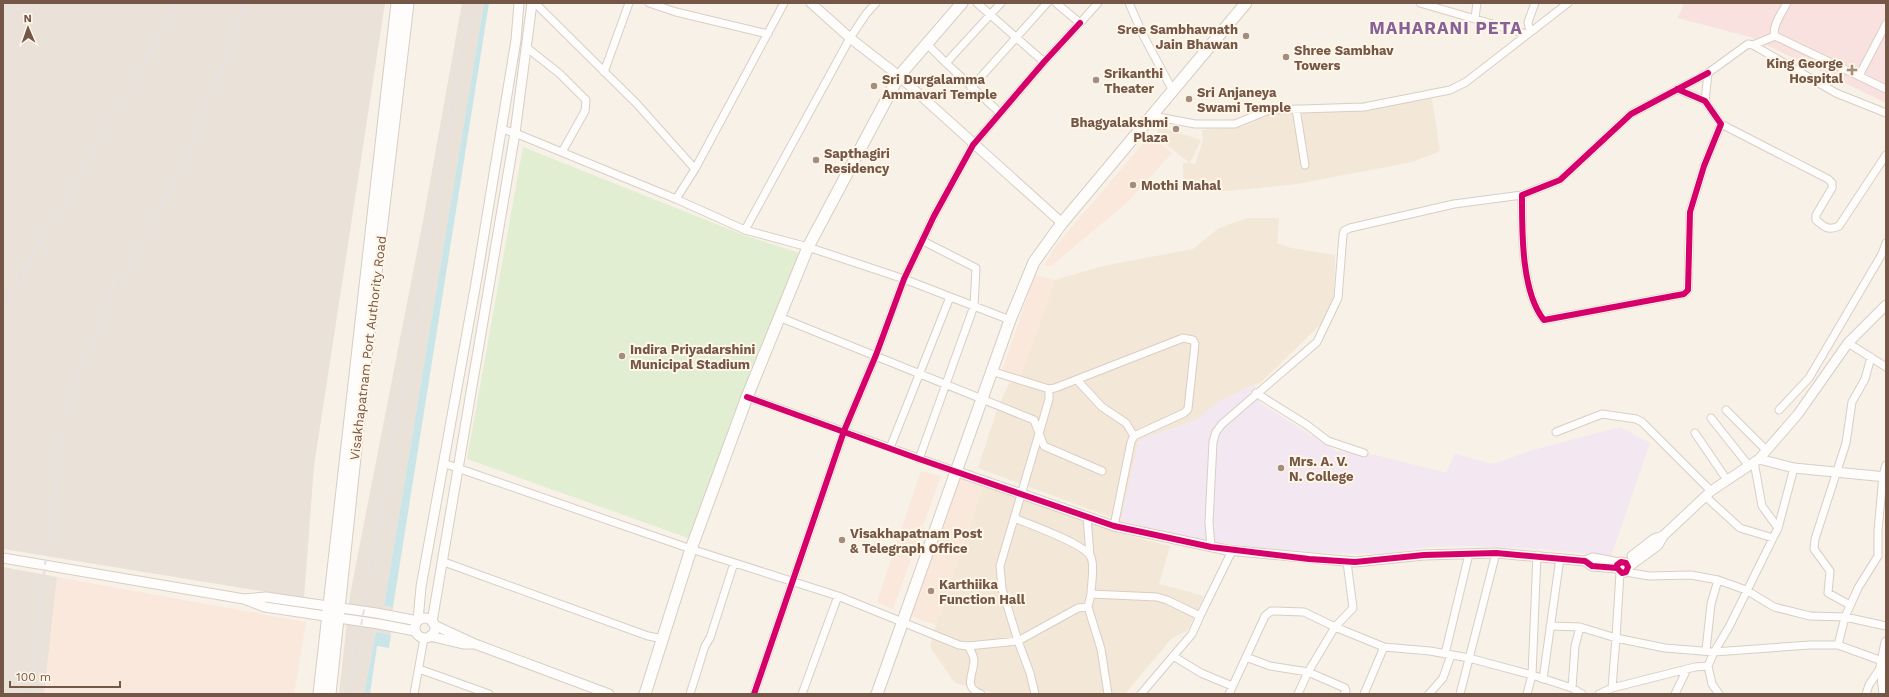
<svg xmlns="http://www.w3.org/2000/svg" width="1889" height="697" font-family="'Work Sans',sans-serif">
<style>
.residential{fill:#f3e7d7}
.commercial{fill:#fbe8dd}
.industrial{fill:#eae1d9}
.education{fill:#f3e7f1}
.medical{fill:#f9e1df}
.green{fill:#e2eed1}
.water{fill:#c9e5e7}
.lines{fill:none;stroke-linecap:round;stroke-linejoin:round}
.minor-casing{stroke:#d8cec6;stroke-width:9}
.tertiary-casing{stroke:#d8cec6;stroke-width:11}
.secondary-casing{stroke:#d7cdc4;stroke-width:13}
.minor{stroke:#fefdfb;stroke-width:7}
.tertiary{stroke:#fefdfb;stroke-width:9}
.secondary{stroke:#fefdfb;stroke-width:11}
.rail{stroke:#e4e1e4;stroke-width:2;stroke-dasharray:6 4;stroke-linecap:butt}
.cycleway-casing{stroke:#fff6e8;stroke-width:8}
.cycleway{stroke:#d6006c;stroke-width:6}
.poi-dot{fill:#a28d7f;stroke:#fff6e8;stroke-width:1.5}
.labels{text-anchor:middle;dominant-baseline:central;stroke-width:4;stroke-linejoin:round;paint-order:stroke}
.poi-label{font-size:13px;font-weight:bold;fill:#755747;stroke:#fff6e8;text-anchor:start}
.street-label{font-size:13px;fill:#755747;stroke:#fff6e8}
.district-label{font-size:17px;font-weight:bold;letter-spacing:1px;fill:#876299;stroke:#fff6e8}
</style>
<rect width="100%" height="100%" fill="#f7f1e7"/>
<path class="residential" d="M1432,99L1440,151L1412,162L1297,184L1228,191L1184,192L1183,163H1190L1155,136L1160,127L1201,140L1190,163L1195,164L1203,140L1202,130L1242,127L1272,113Z
M1248,218H1279L1277,243L1291,248L1335,255L1334,297L1322,323L1260,383L1255,384L1217,403L1196,420L1139,440L1121,521L978,468L998,407L1010,382L1020,378L1055,280L1103,266L1193,249L1219,228Z
M984,484L1119,533L1170,546L1159,584L1204,596L1188,630L1171,639L1125,694H999L955,683L930,647L936,625Z"/>
<path class="commercial" d="M1151,134L1172,153L1129,201L1051,266H1044L1054,248Z
M1035,275L1055,280L1020,378L1001,373Z
M921,471L941,476L893,609L877,602Z
M960,476L984,484L936,625L911,616Z
M57,577L306,622L294,694H44Z"/>
<path class="industrial" d="M3,3H385L314,466L304,598L3,549Z
M462,3H484L384,606L393,607L391,635L376,632L364,694H339L350,595L424,216Z
M3,567L57,577L44,694H3Z"/>
<path class="education" d="M1255,384L1260,403L1336,451L1375,455L1446,473L1455,454L1493,464L1533,450L1620,427L1650,443L1611,556L1540,549L1471,546L1429,547L1379,554L1333,553L1259,548L1202,540L1121,521L1139,440L1196,420L1217,403Z"/>
<path class="medical" d="M1684,3H1886V103L1750,37L1678,18Z"/>
<path class="green" d="M523,147L741,234L799,253L688,538L467,459Z"/>
<path class="water" d="M484,3H489L393,607L384,606Z
M376,632L391,635L389,648L377,646L370,694H364Z"/>
<g class="lines">
<defs>
<path id="minor" d="M535,3L637,104L695,169
M649,3L676,12L768,34
M977,3L1044,62
M1056,3L1080,23L1098,3
M1129,3L1143,35L1173,91
M1420,3L1526,34
M1787,3C1783,11 1771,27 1775,36L1886,89
M1475,18L1477,3
M1530,32L1528,22L1535,3
M926,43L946,63L1001,3
M1753,45L1775,36
M526,47L560,74L586,100L585,111L562,152
M946,63L1000,113
M604,72L629,3
M1859,76L1886,24
M971,88L1047,3
M1677,89L1705,101L1721,124L1704,166L1690,212L1688,290L1684,294L1544,320C1521,292 1522,230 1522,195L1560,180L1631,114L1708,73
M1705,101L1708,73L1748,44L1753,45L1836,93L1886,113
M1296,109L1305,165
M1153,116L1195,124H1235L1269,110L1364,107L1450,90L1466,82L1568,3
M1721,124L1828,179L1832,183V188L1816,215V220C1824,227 1828,231 1839,226L1886,155
M501,129L515,133L676,199L745,230L808,247L904,279L1010,320
M676,199L695,169L784,3
M745,230L850,38L866,14L876,3
M779,317L1034,420L1044,446L1102,471
M1848,343L1886,367
M991,371L1049,389L1055,388L1183,338L1193,340L1195,344L1188,409L1184,413L1134,436L1131,442L1114,526
M1077,380L1102,407L1126,423L1134,436
M1049,389V399L1043,420L1000,566L1002,589L1018,641L1078,608L1088,607L1101,649L1108,694
M1256,393L1307,425L1328,441L1364,453
M747,397L955,471
M1726,410L1766,450
M1779,410L1809,378L1882,254L1886,243
M1711,418L1749,466
M1556,432L1602,414L1636,419L1642,422L1711,491
M1695,433L1727,480
M890,448L950,297
M919,459L974,306L976,268L923,241
M1754,462L1762,506L1778,528
M443,463L691,549L838,596L959,645L968,646L1018,641L1030,673L1035,694
M1705,496L1740,528L1773,538
M1087,516L1090,556
M1014,518C1029,524 1085,544 1091,557C1095,567 1091,584 1091,594
M1211,547L1209,522L1213,442L1216,432L1222,424L1317,342L1338,298L1343,235L1344,231L1350,228L1454,204L1522,195
M444,562L648,636L664,639
M1626,572L1649,576L1691,575L1718,580L1746,590L1774,607L1810,616L1845,617L1886,626
M1850,605L1828,593L1830,571L1814,549L1815,539L1846,443L1852,402L1865,379L1871,357
M1088,607L1091,594L1157,597L1167,600L1200,616L1192,634L1141,694
M1200,616L1232,551
M1550,626L1580,627
M1838,645L1845,617L1858,588L1878,556V531L1883,475L1886,465
M968,646C971,651 974,656 974,661C973,676 963,687 981,694
M1706,650L1711,604L1718,580
M1445,654L1469,554
M1173,656L1201,673L1232,686
M1246,657L1270,666L1308,672L1298,694
M1708,666L1714,652L1810,645H1838L1882,661
M419,669L489,694
M1543,679L1560,558
M1572,688L1575,646L1580,627L1616,638L1620,573
M1612,688L1616,638L1665,648L1714,652L1729,627L1778,528L1794,468
M414,694L424,638
M690,694L705,646L710,638L734,563
M754,694L844,431L876,355L904,279L934,216L973,145L1044,62L1080,23
M802,694L838,596
M1229,694L1265,616L1271,611H1275L1304,612L1335,627L1384,647L1430,651L1469,658L1532,675L1572,688L1582,694
M1344,694L1346,691L1345,688L1308,672L1335,627L1353,608L1347,562
M1364,694L1384,647
M1429,694L1443,678L1451,655
M1460,694L1496,553
M1527,694L1532,675L1537,555
M1599,694L1612,688L1695,667L1708,666L1712,684L1719,694
M1675,694L1687,669
M1866,694L1869,685L1881,667"/>
<path id="tertiary" d="M811,3L850,38L899,76L1062,223
M1759,459L1794,468L1886,477
M955,471L1114,526L1227,550L1355,562L1424,555L1496,553L1585,561L1592,566L1617,568L1622,573L1626,572L1628,567L1626,563L1621,562L1617,565V568
M1632,556L1654,539L1663,536
M3,558L244,599L265,607L379,624L415,631
M1585,561L1593,558L1619,563
M1628,567L1658,545L1663,536L1711,491L1759,459L1798,414L1848,343L1886,305
M244,599L266,597L376,613L418,621
M415 628a10 10 0 1 1 20 0a10 10 0 1 1-20 0Z
M418,620L421,587L476,283L516,40L519,3
M432,622L515,133L532,3
M434,625L475,644L609,694
M430,636L463,644H472
M1884,694L1881,667L1886,642"/>
<path id="secondary" d="M319,694L397,3
M330,694L361,400L408,3
M645,694L691,549L747,397L808,247L899,76L962,3
M877,694L1010,320L1034,262L1062,223L1246,3"/>
</defs>
<use href="#minor" class="minor-casing"/>
<use href="#tertiary" class="tertiary-casing"/>
<use href="#secondary" class="secondary-casing"/>
<use href="#minor" class="minor"/>
<use href="#tertiary" class="tertiary"/>
<use href="#secondary" class="secondary"/>
<path class="rail" d="M3,305L72,189L178,3
M30,694L58,454L68,408L89,349L114,292L188,156L245,3
M349,694L471,3"/>
<defs>
<path id="cycleway" d="M1677,89L1705,101L1721,124L1704,166L1690,212L1688,290L1684,294L1544,320C1521,292 1522,230 1522,195L1560,180L1631,114L1708,73
M747,397L919,459L1114,526L1211,547L1309,559L1355,562L1424,555L1496,553L1585,561L1592,566L1617,568L1622,573L1626,572L1628,567L1626,563L1621,562L1617,565V568
M754,694L844,431L876,355L904,279L934,216L973,145L1044,62L1080,23"/>
</defs>
<use href="#cycleway" class="cycleway-casing"/>
<use href="#cycleway" class="cycleway"/>
</g>
<g class="poi-dot">
<circle cx="1246" cy="36" r="4"/>
<circle cx="1286" cy="57" r="4"/>
<path d="M1850 64h4v4h4v4h-4v4h-4v-4h-4v-4h4z"/>
<circle cx="1096" cy="80" r="4"/>
<circle cx="874" cy="86" r="4"/>
<circle cx="1189" cy="99" r="4"/>
<circle cx="1176" cy="129" r="4"/>
<circle cx="816" cy="160" r="4"/>
<circle cx="1133" cy="185" r="4"/>
<circle cx="622" cy="356" r="4"/>
<circle cx="1281" cy="468" r="4"/>
<circle cx="842" cy="540" r="4"/>
<circle cx="931" cy="591" r="4"/>
</g>
<g class="labels">
<g class="poi-label">
<text x="1238" y="29" text-anchor="end">Sree Sambhavnath<tspan x="1238" dy="15">Jain Bhawan</tspan></text>
<text x="1294" y="50">Shree Sambhav<tspan x="1294" dy="15">Towers</tspan></text>
<text x="1843" y="63" text-anchor="end">King George<tspan x="1843" dy="15">Hospital</tspan></text>
<text x="1104" y="73">Srikanthi<tspan x="1104" dy="15">Theater</tspan></text>
<text x="882" y="79">Sri Durgalamma<tspan x="882" dy="15">Ammavari Temple</tspan></text>
<text x="1197" y="92">Sri Anjaneya<tspan x="1197" dy="15">Swami Temple</tspan></text>
<text x="1168" y="122" text-anchor="end">Bhagyalakshmi<tspan x="1168" dy="15">Plaza</tspan></text>
<text x="824" y="153">Sapthagiri<tspan x="824" dy="15">Residency</tspan></text>
<text x="1141" y="185">Mothi Mahal</text>
<text x="630" y="349">Indira Priyadarshini<tspan x="630" dy="15">Municipal Stadium</tspan></text>
<text x="1289" y="461">Mrs. A. V.<tspan x="1289" dy="15">N. College</tspan></text>
<text x="850" y="533">Visakhapatnam Post<tspan x="850" dy="15">&amp; Telegraph Office</tspan></text>
<text x="939" y="584">Karthiika<tspan x="939" dy="15">Function Hall</tspan></text>
</g>
<g class="street-label">
<text transform="translate(368 348) rotate(-83)">Visakhapatnam Port Authority Road</text>
</g>
<g class="district-label">
<text x="1446" y="28">MAHARANI PETA</text>
</g>
</g>
<rect width="1889" height="697" fill="none" stroke="#755747" stroke-width="8"/>
<g transform="translate(28 28) rotate(358)" stroke="#fff6e8" stroke-width="3" paint-order="stroke">
<path d="M0-3L7 15L0 10L-7 15Z" fill="#755747"/>
<text y="-6" font-size="11" font-weight="bold" text-anchor="middle" fill="#755747">N</text>
</g>
<path d="M10 681v6h110v-6" fill="none" stroke="#755747" stroke-width="2"/>
<text x="16" y="681" font-size="12" fill="#755747" stroke="#fff6e8" stroke-width="3" paint-order="stroke">100 m</text>
</svg>
